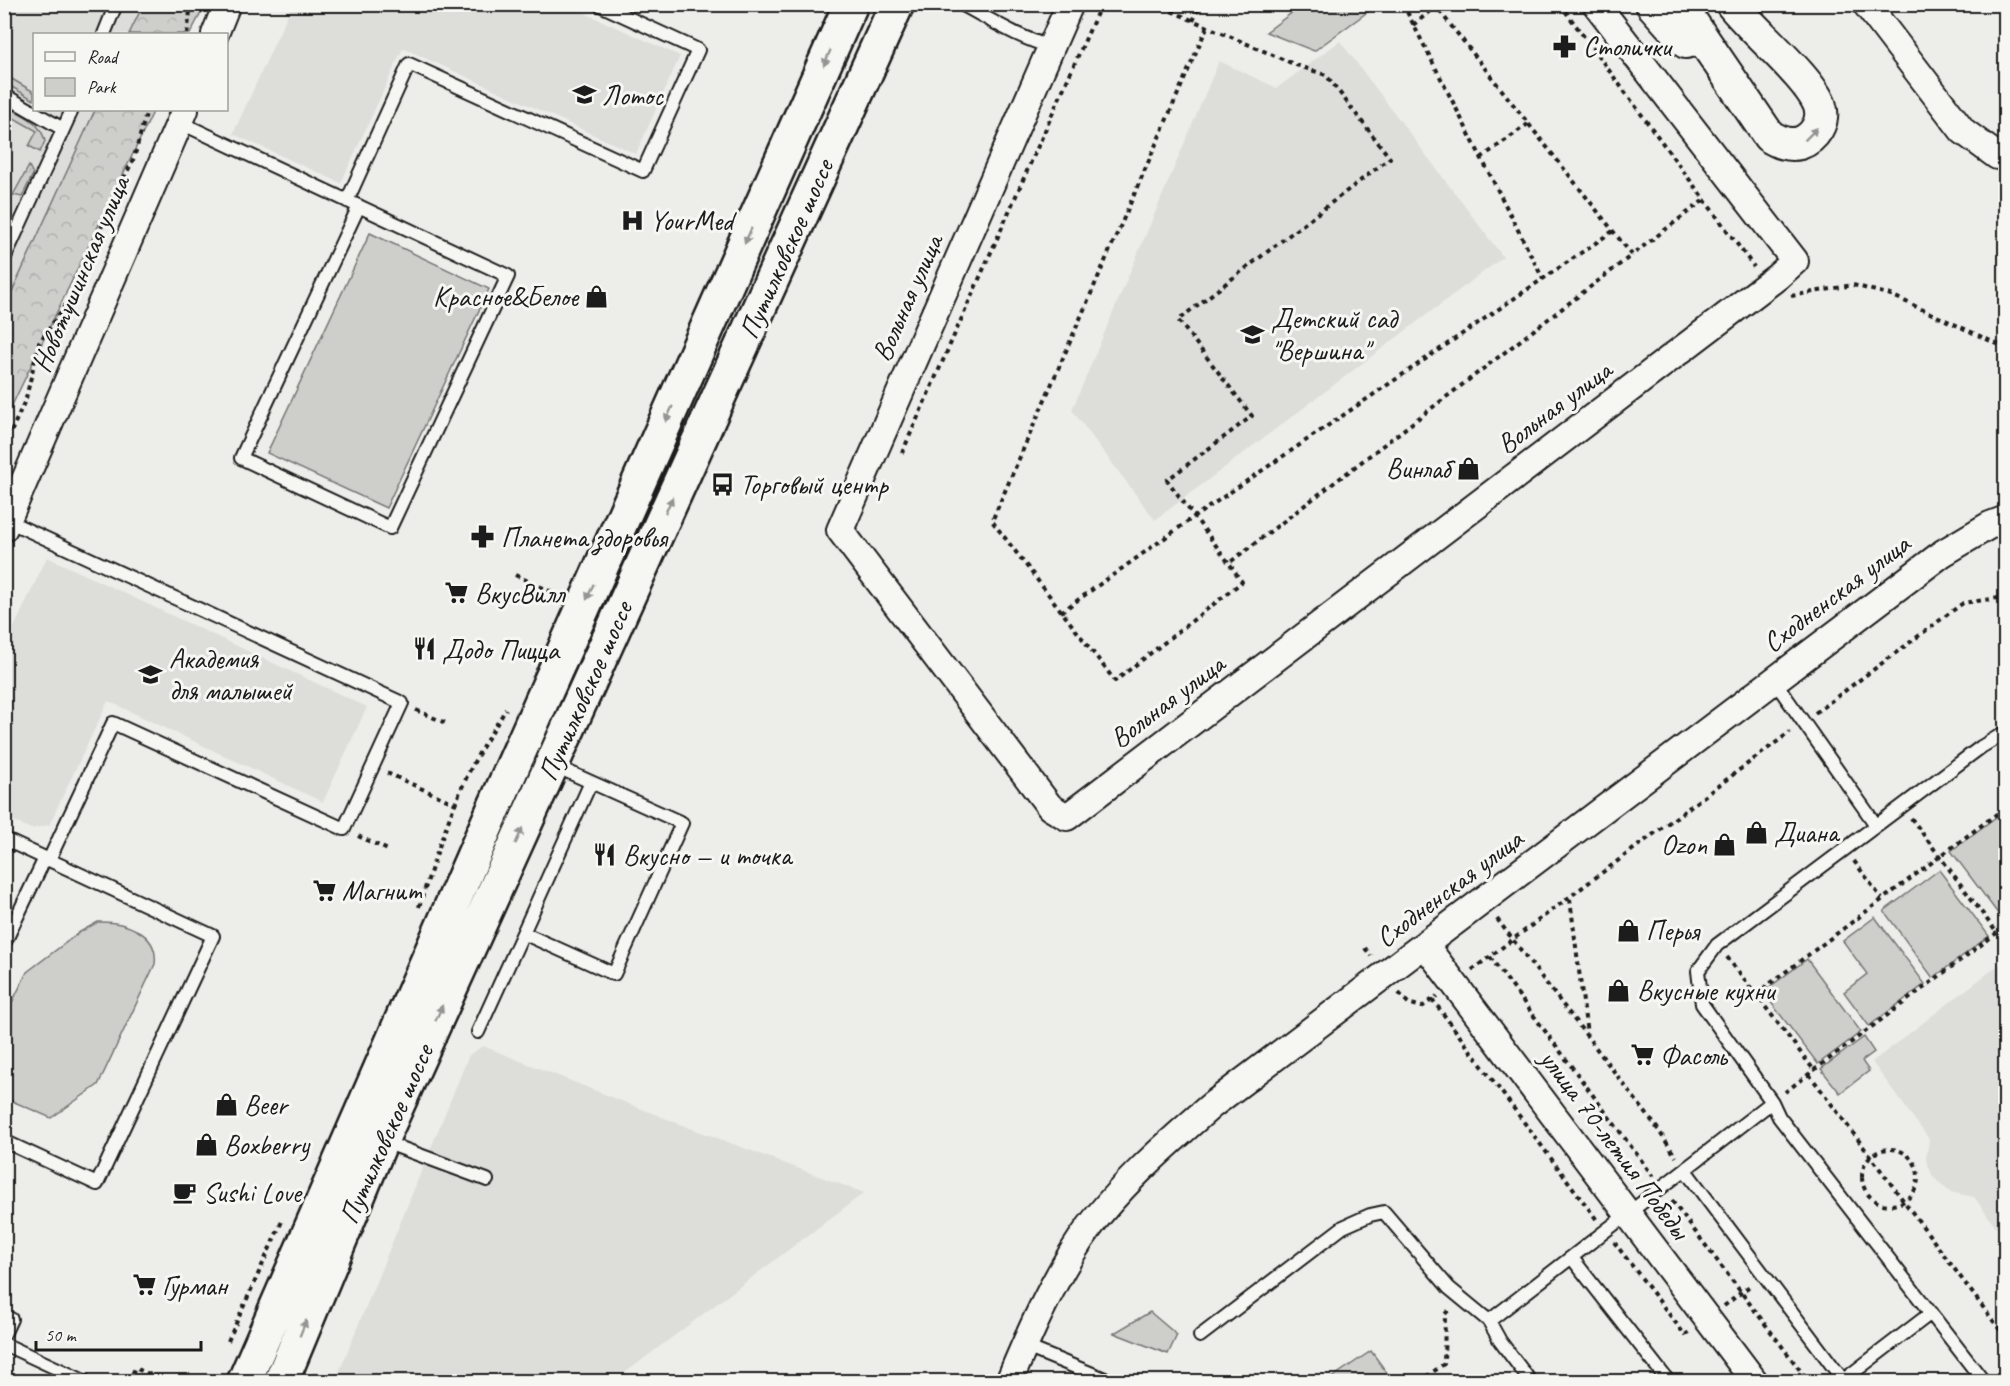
<svg xmlns="http://www.w3.org/2000/svg" width="2010" height="1386" font-family="Caveat,sans-serif">
<style>
.built{fill:#ddddda}
.grass{fill:url(#grass-tufts);stroke:#757574;stroke-width:1.5}
.forest{fill:url(#forest-crowns);stroke:#757574;stroke-width:1.5}
.park{fill:#cececb;stroke:#757574;stroke-width:1.5}
.lines{fill:none;stroke-linecap:round;stroke-linejoin:round}
.service-casing{stroke:#1c1c1c;stroke-width:16}
.minor-casing{stroke:#1c1c1c;stroke-width:30}
.tertiary-casing{stroke:#1c1c1c;stroke-width:36}
.secondary-casing{stroke:#1c1c1c;stroke-width:38}
.path{stroke:#1c1c1c;stroke-width:4;stroke-dasharray:4.5 4.5;stroke-linecap:butt}
.service{stroke:#f6f6f2;stroke-width:12}
.minor{stroke:#f6f6f2;stroke-width:26}
.tertiary{stroke:#f6f6f2;stroke-width:32}
.secondary{stroke:#f6f6f2;stroke-width:33}
.oneway{fill:#949492}
.labels{text-anchor:middle;dominant-baseline:central;stroke-width:6;stroke-linejoin:round;paint-order:stroke}
.poi-label{font-size:28px;fill:#1c1c1c;stroke:#f6f6f2;text-anchor:start}
.street-label{font-size:28px;fill:#1c1c1c;stroke:#f6f6f2}
</style>
<defs>
<pattern id="grass-tufts" width="24" height="20" patternUnits="userSpaceOnUse" patternTransform="scale(1.5)"><rect width="24" height="20" fill="#cececb"/><path d="M3 7l-1-3M5 7V3M7 7l1-3M15 17l-1-3M17 17v-4M19 17l1-3" fill="none" stroke="#b0b0ae"/></pattern>
<pattern id="forest-crowns" width="20" height="18" patternUnits="userSpaceOnUse" patternTransform="scale(1.5)"><rect width="20" height="18" fill="#cececb"/><path d="M2 6a3 3 0 1 1 6 0M12 15a3 3 0 1 1 6 0" fill="none" stroke="#b0b0ae"/></pattern>
</defs>
<rect width="100%" height="100%" fill="#edede9"/>
<filter id="ink" filterUnits="userSpaceOnUse"><feTurbulence type="fractalNoise" baseFrequency=".0167" numOctaves="2"/><feDisplacementMap in="SourceGraphic" scale="12" xChannelSelector="R" yChannelSelector="G"/><feConvolveMatrix kernelMatrix="1 2 1 2 8 2 1 2 1" color-interpolation-filters="sRGB"/></filter>
<g filter="url(#ink)">
<path class="built" d="M5,5H142L129,34H34V110H96L5,319Z
M292,5H567L680,56L636,154L403,48L341,183L233,134Z
M1340,41L1503,257L1155,520L1072,410L1219,61L1277,88Z
M47,557L367,707L323,802L108,701L49,825L31,829L5,817V647Z
M2005,960V1239L1974,1197L1950,1192L1933,1177L1926,1159L1929,1139L1872,1062Z
M483,1046L677,1123L864,1193L614,1381L335,1382L469,1055Z"/>
<path class="grass" d="M5,75L34,92V100L5,83Z
M4,105C22,115 40,120 45,141L40,152L29,146L37,131L5,113Z
M29,166L33,174L22,197L13,195Z"/>
<path class="forest" d="M143,5V4L205,5L190,34H129Z
M95,110H154L5,420V307Z"/>
<path class="park" d="M1302,5V4L1377,5L1314,51L1266,32Z
M370,233L489,289L386,508L267,453Z
M2004,811L2006,813L2005,923L1951,851Z
M1939,870L1989,936L1933,978L1884,911Z
M1875,917L1925,984L1869,1026L1844,992L1867,974L1843,941Z
M98,922C125,921 159,933 155,964L98,1085L51,1118L5,1098V1017L27,972L80,932Z
M1807,959L1861,1032L1818,1064L1763,992Z
M1864,1037L1874,1052L1862,1061L1869,1071L1840,1093L1821,1069Z
M1150,1312L1177,1335L1168,1354L1114,1333Z
M1371,1351L1393,1381H1327Z"/>
<g class="lines">
<defs>
<path id="service" d="M961,4C991,20 1018,38 1052,47
M104,34L116,4
M4,95L63,129
M179,122L508,276L390,528L241,458L359,206
M347,201L409,64L643,171L698,50L598,4
M4,259L72,110
M8,521L402,703L344,829L113,723L49,860
M1773,679L1876,825
M4,839L213,936L97,1184L4,1141
M523,933L591,782
M4,944L45,858
M478,1032L523,933L614,974L682,823L553,765
M1772,1102L1779,1117L1984,1382
M382,1141L487,1180
M1685,1170L1843,1380
M1572,1258L1669,1382
M4,1316L11,1319L4,1334
M1200,1336L1343,1227L1370,1215L1384,1212L1449,1288L1489,1321
M4,1344L86,1382
M1024,1346L1112,1382
M1531,1382L1500,1341L1489,1321L1772,1102L1702,1004L1698,971L1717,945L1981,747L2006,732
M1841,1382L1931,1313"/>
<path id="minor" d="M1070,4L840,530L1050,807L1067,817L1777,277L1795,261L1596,4
M1866,4L1963,131L1997,156L2006,154
M215,34L227,4
M4,528L185,110
M1425,945L1755,1382
M1009,1382C1030,1332 1051,1284 1081,1239C1116,1188 1166,1145 1212,1105L1943,553L1990,525L2006,519"/>
<path id="tertiary" d="M1652,4L1686,42
M1679,4L1769,136C1779,142 1788,146 1800,143C1814,138 1825,122 1820,106C1810,78 1753,31 1732,4"/>
<path id="secondary" d="M244,1382L492,813L851,4
M281,1382L381,1141L897,4"/>
</defs>
<use href="#service" class="service-casing"/>
<use href="#minor" class="minor-casing"/>
<use href="#tertiary" class="tertiary-casing"/>
<use href="#secondary" class="secondary-casing"/>
<path class="path" d="M1155,4L1296,65L1326,75L1390,158L1178,320L1252,416L1167,480L1229,563L1632,255
M1403,4L1543,279
M1434,4L1632,255L1704,200
M1560,4L1754,267
M1193,21L1201,4
M1413,25L1436,7
M1207,27L992,521L1115,681L1242,582L1229,563
M187,34L191,4
M1481,158L1528,124
M1791,296L1853,285L1891,295L2006,348
M4,448L26,398L39,343L78,287L107,213L134,158L147,110
M902,453L1101,4
M515,575L561,596
M1061,612L1194,517L1613,231
M416,710L448,724
M1815,713L1963,603L2006,597
M387,773L456,804
M1911,818L1997,933
M358,836L390,851
M1854,861L1882,899
M1570,899L1587,1034
M419,907C435,858 450,810 473,764C483,745 495,727 506,709
M1497,919L1655,1125L1676,1157
M1365,948L1371,956
M1490,957L1653,1176
M1727,957L1814,1070
M1472,970L1790,732
M1399,993L1408,1003L1422,1007L1437,996
M1756,994L2006,807
M1432,999L1597,1220
M1809,1074L2006,1338
M1785,1092L2006,926
M1862 1177a28 28 0 1 1 56 0a28 28 0 1 1-56 0Z
M1672,1201L1809,1382
M1614,1242L1685,1335L1689,1332
M2005,1260H2006
M1724,1306L1751,1285
M228,1341L283,1219
M313,1375L319,1377L318,1382
M129,1382L135,1368L168,1382
M1419,1382L1444,1364L1445,1314L1451,1308"/>
<use href="#service" class="service"/>
<use href="#minor" class="minor"/>
<use href="#tertiary" class="tertiary"/>
<use href="#secondary" class="secondary"/>
</g>
<defs><path id="oneway-solid" d="M-6-.8H1V-3.2L6.5 0L1 3.2V.8H-6Z" transform="scale(1.5)"/></defs>
<g class="oneway">
<use href="#oneway-solid" transform="translate(827 58) rotate(114)"/>
<use href="#oneway-solid" transform="translate(1811 134) rotate(-45)"/>
<use href="#oneway-solid" transform="translate(748 236) rotate(114)"/>
<use href="#oneway-solid" transform="translate(669 414) rotate(114)"/>
<use href="#oneway-solid" transform="translate(669 505) rotate(-66)"/>
<use href="#oneway-solid" transform="translate(590 592) rotate(114)"/>
<use href="#oneway-solid" transform="translate(519 836) rotate(-66)"/>
<use href="#oneway-solid" transform="translate(439 1013) rotate(-66)"/>
<use href="#oneway-solid" transform="translate(303 1328) rotate(-68)"/>
</g>
</g>
<defs>
<symbol id="pharmacy-bare" viewBox="-9 -9 18 18"><path d="M-2-6h4v4h4v4h-4v4h-4v-4h-4v-4h4Z" fill="#1c1c1c" stroke="#f6f6f2" stroke-width="2.5" paint-order="stroke"/></symbol>
<symbol id="school-bare" viewBox="-9 -9 18 18"><path d="M0-5L7-2L0 1L-7-2ZM-4 1L0 2.5L4 1V4Q0 6-4 4Z" fill="#1c1c1c" stroke="#f6f6f2" stroke-width="2.5" paint-order="stroke"/></symbol>
<symbol id="hospital-bare" viewBox="-9 -9 18 18"><path d="M-5-5h3v3.5h4V-5h3V5h-3V1.5h-4V5h-3Z" fill="#1c1c1c" stroke="#f6f6f2" stroke-width="2.5" paint-order="stroke"/></symbol>
<symbol id="shop-bare" viewBox="-9 -9 18 18"><path d="M-5-2.5h2.3a2.7 3.5 0 0 1 5.4 0H5L5.5 6h-11ZM-1.5-2.5h3a1.5 2.3 0 0 0-3 0Z" fill="#1c1c1c" stroke="#f6f6f2" stroke-width="2.5" paint-order="stroke"/></symbol>
<symbol id="bus-bare" viewBox="-9 -9 18 18"><path d="M-5-6H5V4H4V6H2V4H-2V6H-4V4H-5ZM-3.5-4V0h7V-4ZM-3.5 1.2v1.5H-2V1.2ZM2 1.2v1.5H3.5V1.2Z" fill="#1c1c1c" stroke="#f6f6f2" stroke-width="2.5" paint-order="stroke"/></symbol>
<symbol id="supermarket-bare" viewBox="-9 -9 18 18"><path d="M-6-5.5h2.5l.6 2H6L4.5 2H-2.5L-4.4-4H-6ZM-1.5 3.2a1.3 1.3 0 1 0 .1 0ZM3 3.2a1.3 1.3 0 1 0 .1 0Z" fill="#1c1c1c" stroke="#f6f6f2" stroke-width="2.5" paint-order="stroke"/></symbol>
<symbol id="restaurant-bare" viewBox="-9 -9 18 18"><path d="M-5-6h1v4h1v-4h1v4h1v-4h1v5L-1.5 .5V6h-2V.5L-5-1ZM5-6V6H3V1.5H1.5Q1.5-4 5-6Z" fill="#1c1c1c" stroke="#f6f6f2" stroke-width="2.5" paint-order="stroke"/></symbol>
<symbol id="cafe-bare" viewBox="-9 -9 18 18"><path d="M-5.5-4.5H6V0H3Q3 3.5 0 3.5H-2.5Q-5.5 3.5-5.5 0ZM3-3.2v2h1.7v-2ZM-6 4.5H4V6H-6Z" fill="#1c1c1c" stroke="#f6f6f2" stroke-width="2.5" paint-order="stroke"/></symbol>
</defs>
<g fill-rule="evenodd">
<use href="#pharmacy-bare" x="1548" y="30" width="33" height="33"/>
<use href="#school-bare" x="568" y="78" width="33" height="33"/>
<use href="#hospital-bare" x="616" y="204" width="33" height="33"/>
<use href="#shop-bare" x="580" y="280" width="33" height="33"/>
<use href="#school-bare" x="1236" y="318" width="33" height="33"/>
<use href="#shop-bare" x="1452" y="452" width="33" height="33"/>
<use href="#bus-bare" x="706" y="468" width="33" height="33"/>
<use href="#pharmacy-bare" x="466" y="520" width="33" height="33"/>
<use href="#supermarket-bare" x="440" y="576" width="33" height="33"/>
<use href="#restaurant-bare" x="408" y="632" width="33" height="33"/>
<use href="#school-bare" x="134" y="658" width="33" height="33"/>
<use href="#shop-bare" x="1740" y="816" width="33" height="33"/>
<use href="#shop-bare" x="1708" y="828" width="33" height="33"/>
<use href="#restaurant-bare" x="588" y="838" width="33" height="33"/>
<use href="#supermarket-bare" x="308" y="874" width="33" height="33"/>
<use href="#shop-bare" x="1612" y="914" width="33" height="33"/>
<use href="#shop-bare" x="1602" y="974" width="33" height="33"/>
<use href="#supermarket-bare" x="1626" y="1038" width="33" height="33"/>
<use href="#shop-bare" x="210" y="1088" width="33" height="33"/>
<use href="#shop-bare" x="190" y="1128" width="33" height="33"/>
<use href="#cafe-bare" x="168" y="1176" width="33" height="33"/>
<use href="#supermarket-bare" x="128" y="1268" width="33" height="33"/>
</g>
<g class="labels">
<g class="poi-label">
<text x="1583" y="46">Столички</text>
<text x="602" y="95">Лотос</text>
<text x="650" y="220">YourMed</text>
<text x="578" y="296" text-anchor="end">Красное&amp;Белое</text>
<text x="1271" y="318">Детский сад<tspan x="1271" dy="32">"Вершина"</tspan></text>
<text x="1450" y="468" text-anchor="end">Винлаб</text>
<text x="740" y="484">Торговый центр</text>
<text x="501" y="537">Планета здоровья</text>
<text x="475" y="593">ВкусВилл</text>
<text x="442" y="649">Додо Пицца</text>
<text x="169" y="658">Академия<tspan x="169" dy="32">для малышей</tspan></text>
<text x="1774" y="832">Диана</text>
<text x="1707" y="844" text-anchor="end">Ozon</text>
<text x="623" y="855">Вкусно — и точка</text>
<text x="342" y="890">Магнит</text>
<text x="1646" y="930">Перья</text>
<text x="1637" y="990">Вкусные кухни</text>
<text x="1660" y="1055">Фасоль</text>
<text x="244" y="1104">Beer</text>
<text x="224" y="1144">Boxberry</text>
<text x="203" y="1192">Sushi Love</text>
<text x="162" y="1285">Гурман</text>
</g>
<g class="street-label">
<text transform="translate(786 249) rotate(-66)">Путилковское шоссе</text>
<text transform="translate(80 274) rotate(-67)">Новотушинская улица</text>
<text transform="translate(907 298) rotate(-66)">Вольная улица</text>
<text transform="translate(1554 407) rotate(-37)">Вольная улица</text>
<text transform="translate(1836 593) rotate(-37)">Сходненская улица</text>
<text transform="translate(585 691) rotate(-66)">Путилковское шоссе</text>
<text transform="translate(1167 701) rotate(-37)">Вольная улица</text>
<text transform="translate(1449 888) rotate(-37)">Сходненская улица</text>
<text transform="translate(386 1134) rotate(-66)">Путилковское шоссе</text>
<text transform="translate(1615 1144) rotate(53)">улица 70-летия Победы</text>
</g>
</g>
<rect width="2010" height="1386" fill="none" stroke="#f6f6f2" stroke-width="24"/>
<rect x="12" y="12" width="1986" height="1362" fill="none" stroke="#1c1c1c" stroke-width="2" filter="url(#ink)"/>
<rect x="33" y="33" width="195" height="78" fill="#f6f6f2" stroke="#9f9f9c" stroke-width="1.5"/>
<rect x="45" y="52" width="30" height="9" fill="#f6f6f2" stroke="#9f9f9c" stroke-width="1.5"/>
<text x="87" y="63" font-size="18" fill="#1c1c1c">Road</text>
<rect x="45" y="78" width="30" height="18" fill="#cececb" stroke="#9f9f9c" stroke-width="1.5"/>
<text x="87" y="93" font-size="18" fill="#1c1c1c">Park</text>
<path d="M36 1341v9h165v-9" fill="none" stroke="#1c1c1c" stroke-width="3"/>
<text x="45" y="1341" font-size="18" fill="#1c1c1c" stroke="#f6f6f2" stroke-width="4.5" paint-order="stroke">50 m</text>
</svg>
